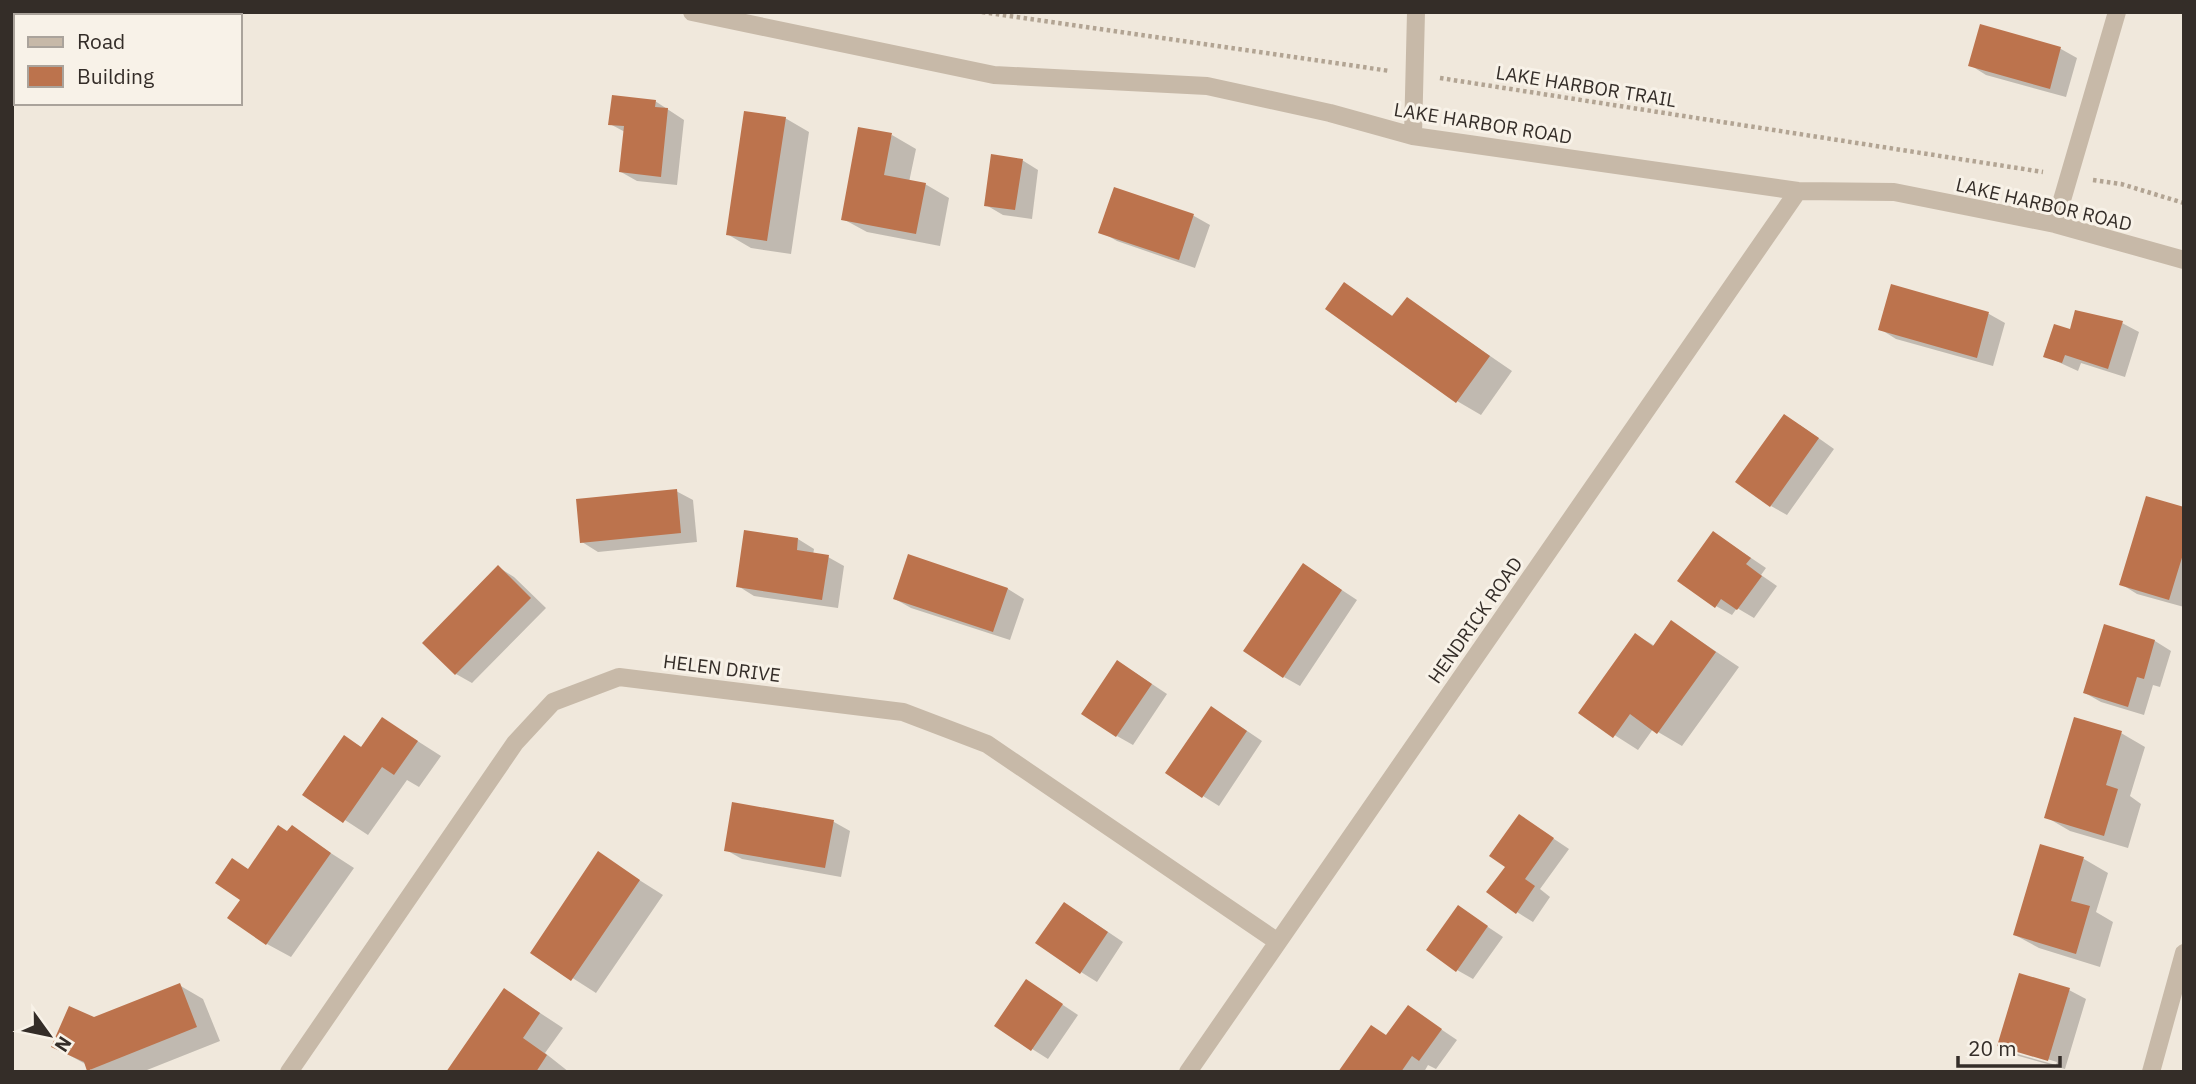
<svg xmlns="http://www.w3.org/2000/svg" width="2196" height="1084" font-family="'IBM Plex Sans',sans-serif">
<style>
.shadow{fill:#0003;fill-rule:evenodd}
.building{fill:#bc734d}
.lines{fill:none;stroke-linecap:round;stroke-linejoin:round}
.path{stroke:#b2a493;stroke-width:4.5;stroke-dasharray:3.5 3.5;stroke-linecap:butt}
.minor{stroke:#c7b9a8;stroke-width:18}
.labels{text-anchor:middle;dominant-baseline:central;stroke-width:6;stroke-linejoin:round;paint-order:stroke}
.street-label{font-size:19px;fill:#342d28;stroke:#f8f2e8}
</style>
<rect width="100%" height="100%" fill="#f0e8dc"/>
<path class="shadow" d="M1981,26L2061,49L2077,58L2066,97L1986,75L1970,65Z
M655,101L684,120L677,185L637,181L621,172L625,132L610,124Z
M785,118L809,132L791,254L751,248L727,234Z
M892,135L916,149L909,182L925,184L949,198L940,246L867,232L843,219Z
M1022,160L1038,170L1032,219L1003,215L986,205Z
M1116,190L1194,216L1210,225L1195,268L1117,241L1101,232Z
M1345,284L1394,317L1407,299L1512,371L1481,415L1457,401Z
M1892,287L1989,314L2005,323L1993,366L1896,339L1880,329Z
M2077,312L2122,323L2139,332L2125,377L2081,363L2078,371L2045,356L2071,331Z
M1800,425L1834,449L1787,515L1771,506Z
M676,491L693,500L697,542L598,552L582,542Z
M2184,509V607L2137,594L2121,584Z
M1714,533L1766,568L1761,575L1777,586L1754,618L1737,608L1732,615L1716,606Z
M798,539L814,549L813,555L828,557L844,566L838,608L754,596L738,586Z
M909,556L1008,589L1024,599L1010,640L911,608L895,599Z
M498,567L514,577L546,608L472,683L456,674Z
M1319,575L1357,600L1300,686L1284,677Z
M1672,622L1739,667L1682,746L1653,729L1638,750L1580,713L1636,635L1655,646Z
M2105,627L2155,641L2171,651L2160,687L2153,685L2144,715L2101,702L2085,693Z
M1134,672L1167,694L1133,745L1117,736Z
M1228,718L1262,741L1219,806L1203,796Z
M383,719L441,756L419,787L407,780L368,835L305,794L344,737L363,748Z
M2121,733L2145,747L2130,796L2141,804L2128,848L2070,831L2046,817Z
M734,804L834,822L850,831L841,877L742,859L726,850Z
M1520,816L1569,849L1540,889L1550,897L1533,922L1517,912L1507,866Z
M292,828L354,868L291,957L267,944L242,899L233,860L249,870Z
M2041,847L2084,859L2108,873L2096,912L2113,922L2100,967L2039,948L2015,935Z
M598,854L663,895L596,993L532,952Z
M1458,907L1503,937L1473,979L1457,970Z
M1080,913L1123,942L1097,982L1081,972Z
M179,985L203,999L220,1041L142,1072H93L87,1065L53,1046L94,1019Z
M505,990L563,1028L545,1053L569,1072H448Z
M2069,990L2086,999L2065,1069L2015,1055L1999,1045ZM2014,1049L2057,1062L2056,1065L2014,1053Z
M1042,991L1078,1015L1048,1059L996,1026Z
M1408,1007L1457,1040L1436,1069L1428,1065L1424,1072H1341L1388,1036Z"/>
<path class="building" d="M1980,24L2061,47L2050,89L1968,66Z
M612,95L656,100L655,107L668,108L661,177L619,172L624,126L608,125Z
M744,111L786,117L767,241L726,235Z
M858,127L892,133L884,175L926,183L916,234L841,220Z
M991,154L1023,159L1015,210L984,206Z
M1114,187L1194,214L1179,260L1098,233Z
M1344,282L1392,316L1407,297L1490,356L1456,403L1325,309Z
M1891,284L1989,312L1977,358L1878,330Z
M2075,310L2123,321L2108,369L2065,355L2062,363L2043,357L2054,324L2070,329Z
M1784,414L1819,438L1770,507L1735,482Z
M677,489L681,533L580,543L576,499Z
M2146,496L2184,507V551L2169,600L2119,585Z
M744,530L798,538L797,550L829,555L822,600L736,587Z
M1713,531L1751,558L1746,564L1762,576L1737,610L1721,599L1715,608L1677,581Z
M908,554L1008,588L993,632L893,599Z
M1303,563L1342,590L1283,678L1243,651Z
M498,565L531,598L455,675L422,643Z
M1671,620L1716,652L1657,734L1630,714L1613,738L1578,713L1635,633L1653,646Z
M2104,624L2155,640L2144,679L2137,677L2128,707L2083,693Z
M1117,660L1152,684L1116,737L1081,714Z
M1211,706L1247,731L1202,798L1165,773Z
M382,717L418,741L394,775L382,767L343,823L302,795L344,735L361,747Z
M2074,717L2122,731L2106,785L2118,789L2104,836L2044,818Z
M732,802L834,820L825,868L724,851Z
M1519,814L1554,838L1525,879L1535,886L1516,914L1486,892L1505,867L1489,856Z
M278,825L287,831L292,825L331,853L266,945L227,918L240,900L215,883L232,858L248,869Z
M2040,844L2084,857L2071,901L2090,906L2076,954L2013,935Z
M598,851L640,880L571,981L530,953Z
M1064,902L1108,932L1080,974L1035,943Z
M1458,905L1488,926L1456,972L1426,950Z
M2019,973L2070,988L2048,1061L1997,1046Z
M1026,979L1063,1004L1031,1051L994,1026Z
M180,983L197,1027L87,1071L84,1062L51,1047L69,1006L94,1017Z
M504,988L540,1013L523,1038L547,1055L536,1072H446Z
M1408,1005L1442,1029L1419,1061L1412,1056L1401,1072H1338L1371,1025L1386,1035Z"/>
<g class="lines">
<path class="path" d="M982,12L1390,71
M1440,78L2043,172
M2093,180L2121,184L2184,203"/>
<path class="minor" d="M692,12L994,75L1207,86L1330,113L1413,136L1798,191L1894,192L2055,224L2184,260
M1413,136L1416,12
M2055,224L2117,12
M289,1072L515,743L553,702L619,677L903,712L987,744L1278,942
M1188,1072L1798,191
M2151,1072L2184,953"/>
</g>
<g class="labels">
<g class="street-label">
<text transform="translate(1586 86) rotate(9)">LAKE HARBOR TRAIL</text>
<text transform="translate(1483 123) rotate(9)">LAKE HARBOR ROAD</text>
<text transform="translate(2044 204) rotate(13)">LAKE HARBOR ROAD</text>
<text transform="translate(1475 620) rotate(-55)">HENDRICK ROAD</text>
<text transform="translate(722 668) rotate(7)">HELEN DRIVE</text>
</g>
</g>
<rect width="2196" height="1084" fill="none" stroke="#342d28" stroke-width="28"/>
<rect x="14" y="14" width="228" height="91" fill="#f8f2e8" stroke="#aaa39b" stroke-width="2"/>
<rect x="28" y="37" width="35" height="10" fill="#c7b9a8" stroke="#aaa39b" stroke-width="2"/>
<text x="77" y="49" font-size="21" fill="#342d28">Road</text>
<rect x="28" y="66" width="35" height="21" fill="#bc734d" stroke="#aaa39b" stroke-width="2"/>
<text x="77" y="84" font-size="21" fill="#342d28">Building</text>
<g transform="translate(49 1035) rotate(123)" stroke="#f8f2e8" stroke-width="5" paint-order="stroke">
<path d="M0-5L12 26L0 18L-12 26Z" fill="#342d28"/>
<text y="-10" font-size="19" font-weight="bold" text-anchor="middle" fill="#342d28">N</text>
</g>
<path d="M1958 1056v10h102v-10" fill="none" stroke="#342d28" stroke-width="3.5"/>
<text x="1968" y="1056" font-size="21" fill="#342d28" stroke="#f8f2e8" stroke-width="5" paint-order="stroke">20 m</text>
</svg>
